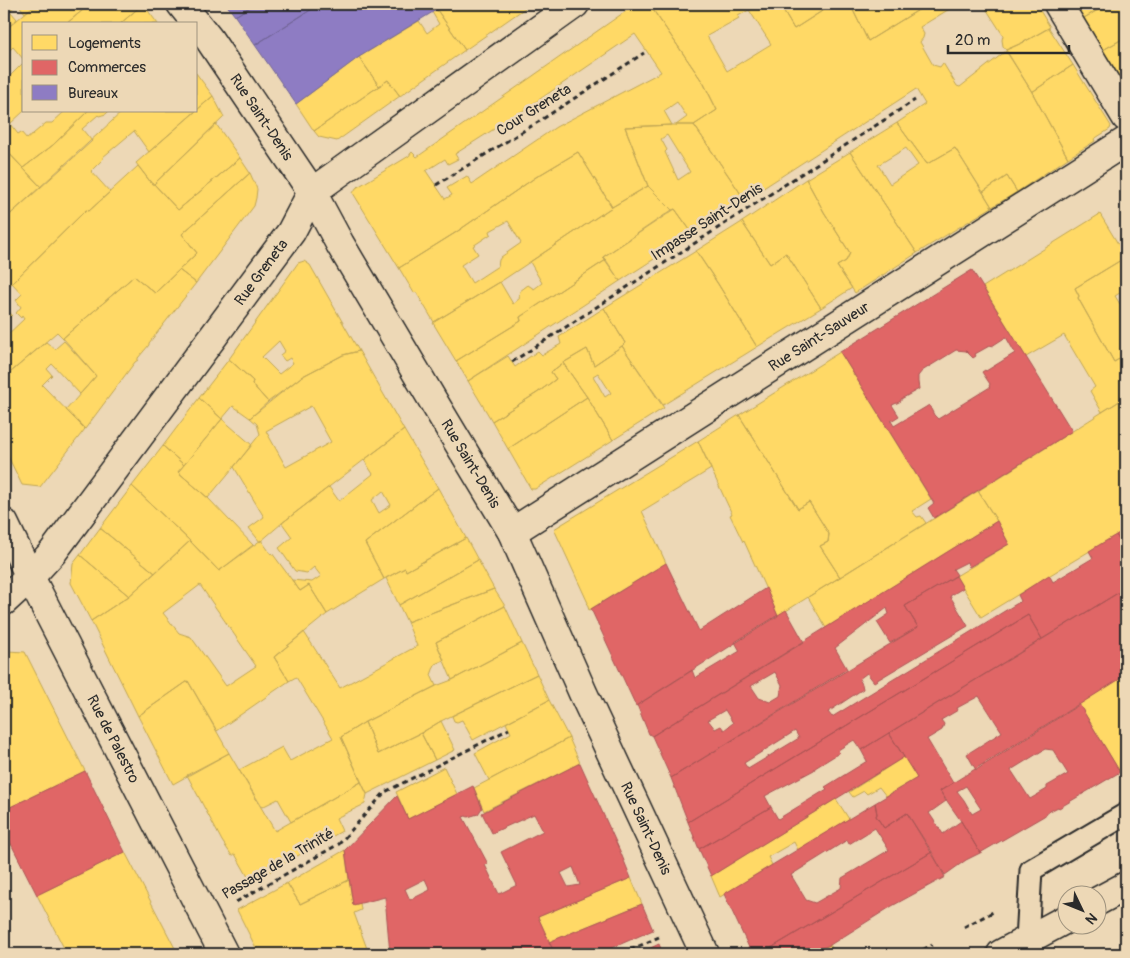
<svg xmlns="http://www.w3.org/2000/svg" width="1130" height="958" font-family="Pangolin,sans-serif">
<style>
.homes{fill:#ffd966;stroke:#bfa554;fill-rule:evenodd}
.shops{fill:#e06666;stroke:#aa5454;fill-rule:evenodd}
.offices{fill:#8e7cc3;stroke:#706495}
.lines{fill:none;stroke-linecap:round;stroke-linejoin:round}
.lane-casing{stroke:#2b2b2b;stroke-width:25}
.street-casing{stroke:#2b2b2b;stroke-width:31}
.secondary-casing{stroke:#2b2b2b;stroke-width:31}
.path{stroke:#2b2b2b;stroke-width:3;stroke-dasharray:5 4;stroke-linecap:butt}
.lane{stroke:#edd8b6;stroke-width:21}
.street{stroke:#edd8b6;stroke-width:28}
.secondary{stroke:#edd8b6;stroke-width:28}
.labels{text-anchor:middle;dominant-baseline:central;stroke-width:5;stroke-linejoin:round;paint-order:stroke}
.street-label{font-size:15px;fill:#2b2b2b;stroke:#edd8b6}
</style>
<rect width="100%" height="100%" fill="#edd8b6"/>
<filter id="ink" filterUnits="userSpaceOnUse"><feTurbulence type="fractalNoise" baseFrequency=".02" numOctaves="2"/><feDisplacementMap in="SourceGraphic" scale="10" xChannelSelector="R" yChannelSelector="G"/><feConvolveMatrix kernelMatrix="1 2 1 2 8 2 1 2 1" color-interpolation-filters="sRGB"/></filter>
<g filter="url(#ink)">
<path class="homes" d="M4,4L17,19L4,31Z
M4,4H18L10,10Z
M18,4H36L25,13Z
M36,4H90L66,24H24V60L13,47L4,55V31Z
M90,4H143L120,24H66Z
M143,4L158,24H120Z
M446,4H531L465,50L437,10Z
M636,4H649L704,84L717,110L694,125H676L687,117L677,102L664,111L672,125L625,127L648,186L612,207L578,152L536,177L455,233L399,268L353,193L356,188L409,156L411,153L412,152L417,157ZM635,34L661,72L556,127L472,184L467,176L447,188L452,195L445,199L426,171L445,159L448,164L458,159L455,154L524,110Z
M649,4H779L794,29L833,4H850L868,41L928,4H966L958,9L951,8L920,27L924,34L923,38L920,42L933,65L940,67L943,63L957,86L960,87L1006,51L1032,92L1068,158L1017,192L1007,176L983,192L955,148L927,164L897,123L925,104L916,89L745,200L694,125L717,110L704,84ZM749,10L771,44L727,71L707,36L739,18L738,16Z
M779,4H833L794,29Z
M850,4H928L868,41Z
M983,4H1036L1050,27L1024,42L1006,50L1003,46L1002,40L1003,35L985,7H984L983,5Z
M1075,4H1108L1084,18Z
M1108,4H1126V37L1103,50L1084,18Z
M437,10L465,50L400,96L388,80L379,86L359,57L419,21L427,33L439,24L432,12Z
M1049,28L1073,65L1032,92L1006,50L1024,42Z
M1126,37V86L1103,50Z
M359,57L379,86L314,131L296,104Z
M22,64L24,66V111L10,124L18,134L21,132L27,139L46,123H52L65,111H88L53,145L23,168L4,148V82Z
M1073,65L1111,126L1110,129L1094,139L1095,141L1068,158L1032,92Z
M196,73L213,96L196,111Z
M388,80L400,96L337,141L319,137L314,131Z
M213,96L224,117L154,184H152L136,163Z
M88,111H109L106,114L99,116L98,115L82,129L92,141L41,187L23,168L53,145Z
M123,111H196L149,152L134,131L103,157V159L91,171L110,192L89,211L86,210L7,288L4,283V220Z
M897,123L927,164L955,148L992,207L917,253L850,152ZM906,148L918,165L890,184L878,165Z
M216,124L240,158L178,210L154,184Z
M672,125H694L745,200L693,234L675,209L672,210L648,186L625,127ZM667,135L690,172L678,180L665,152L667,150L661,139Z
M4,148L41,187L4,220Z
M578,152L612,207L500,282L434,322L416,292L414,293L399,268L455,233L536,177ZM508,221L521,243L501,257L499,260L498,266L472,283L461,265L478,254L473,246L491,234L490,231Z
M850,152L917,253L855,293L837,266L846,261L850,253L824,212L806,179Z
M240,158L250,173L182,234L197,253L179,270L155,293L134,276L63,338L57,332L4,378V338L24,319L22,316L21,318L16,313L21,307L16,300L22,294L12,283L86,210L89,211L138,166L152,184H154L178,210Z
M250,173L257,189L256,198L254,206L196,283L179,270L197,253L182,234Z
M1007,176L1017,192L992,207L983,192Z
M806,179L824,212L850,253L846,261L837,266L852,288L821,308L786,253L770,264L742,222Z
M648,186L672,210L603,257L606,260L520,317L521,321L456,361L433,323L434,322L500,282L513,304L520,298L519,296L520,291L528,285L534,289L542,283L530,262L612,207Z
M675,209L693,234L620,281L603,257Z
M1100,214L1126,257L1075,288L1079,296L1078,298L1114,362L1126,355V397L1102,412L1090,391L1095,387L1064,335L1026,357L983,287Z
M742,222L770,264L786,253L821,308L757,347L718,284L696,251Z
M696,251L718,284L757,347L663,405L622,346L625,343L604,308Z
M1126,257V289L1115,296L1120,304L1126,305V355L1114,362L1078,298L1079,296L1075,288Z
M606,260L620,281L468,381L456,361L521,321L520,317Z
M304,261L310,265L359,351L343,355L301,377L268,402L252,384L253,381L229,359L298,263ZM279,341L285,351L280,355L285,361L290,358L293,363L279,374L262,357Z
M179,270L196,283L149,343V345L138,358V360L135,362L85,429L66,410L96,376L63,338L134,276L155,293Z
M4,306L12,315L4,322Z
M604,308L625,343L622,346L594,365L587,349L563,363L551,372L556,379L537,393L492,421L468,381L508,356L515,367L538,351L542,355L561,344L559,337Z
M64,341L96,376L80,394L52,364L47,369L52,375L42,385L85,429L40,487L22,485L4,448V378L46,342L55,349Z
M622,346L664,408L613,440L587,397L563,363L587,349L594,365ZM598,373L611,393L605,397L593,376Z
M359,351L404,430L364,460L282,523L260,542L249,528L264,517L234,467L260,434L257,424L250,418L301,377L343,355ZM311,406L331,442L286,467L266,431Z
M840,352L931,499L912,511L917,517L921,516L926,523L840,577L820,546L828,542L829,534L809,502L798,509L739,415Z
M229,359L253,381L252,384L268,402L250,418L233,406L222,419L199,398Z
M563,363L587,397L508,449L492,421L537,393L556,379L551,372Z
M587,397L613,440L535,489H531L508,449Z
M1126,397V529L981,617L956,576L1009,544L997,521L978,491Z
M199,398L222,419L184,465L163,446Z
M739,415L798,509L809,502L829,534L828,542L820,546L840,577L778,616L744,541L743,542L730,515L732,514L698,441Z
M222,419L252,445L208,498L178,472Z
M404,430L438,488L365,543L384,579L327,614L309,585L300,591L292,580L312,582L321,576L314,567L307,573L295,571L279,548L292,537L282,523L329,487L339,501L373,474L364,460ZM383,491L391,505L379,513L372,500Z
M698,441L711,469L642,511L666,563L589,610L587,604L588,603L554,529Z
M163,446L184,465L178,472L208,498L253,545L219,571L190,541L132,486Z
M132,486L190,541L155,573L100,528Z
M438,488L466,538L406,571L405,568L384,579L365,543Z
M978,491L997,521L826,628L808,597Z
M100,528L155,573L129,596L80,555Z
M466,538L478,560L399,605L386,578L405,568L406,571Z
M261,540L271,554L272,553L300,591L309,585L327,614L274,657L289,681L217,731L188,681L138,716L91,621L129,596L190,541L219,571ZM200,585L256,666L226,686L191,637L179,633L163,613Z
M80,555L129,596L91,621L71,583L73,564Z
M478,560L494,589L407,622L399,605Z
M494,589L505,606L436,642L444,660L435,664L431,675L436,686L365,722L341,737L361,782L291,822L278,799L262,807L239,770L282,747L290,761L333,738L296,677L289,681L274,657L304,632L340,688L417,646L407,622Z
M505,606L522,643L452,680L436,642Z
M522,643L537,674L441,721L421,733L378,754L365,722L436,686L452,680Z
M7,651L25,652L85,771L4,810V656Z
M537,674L549,700L473,740L462,720L457,722L454,721L452,716Z
M1126,675V768L1120,772L1079,704Z
M188,681L229,753L173,784L138,716Z
M549,700L569,738L489,780L475,753L511,733L506,723Z
M441,721L455,750L435,760L421,733Z
M365,722L378,754L421,733L435,760L367,794L341,737Z
M569,738L580,763L484,811L474,788Z
M229,753L275,831L361,782L367,794L365,804L336,818L342,831L251,882L235,854L232,856L222,841L187,775Z
M904,757L917,778L886,796L879,787L867,794L864,791L853,797L849,792Z
M444,767L457,794L408,819L396,792Z
M836,799L849,819L798,850L794,842L768,857L772,865L720,897L711,876Z
M4,830L11,845L4,849Z
M345,850L349,880L300,904L287,883Z
M125,852L178,954H67L37,895Z
M631,878L642,904L549,942L538,917Z
M349,880L353,905L360,903L361,910L354,913L369,954H259L237,910L287,883L300,904Z
M830,945L834,951L829,954H813L822,948Z
M390,947V954H374Z"/>
<path class="shops" d="M972,270L1072,431L934,518L928,508L934,503L840,352ZM1006,337L1015,353L986,371L985,370L982,372L990,384L989,386L990,387L938,419L934,415L929,405L926,407L894,426L891,421L899,416L892,405L897,403L901,401V399L919,389L918,382V376L922,371L956,350L966,351L973,358L976,356L975,354L991,345L992,346Z
M997,521L1009,544L969,567L967,562L953,569L957,575L905,606L918,627L890,643L877,622L889,614L887,608L835,648L847,669L671,778L652,736ZM775,672L782,685L780,696L770,702L759,698L751,686ZM725,710L733,723L724,730L721,726L715,729L708,720Z
M1126,529V551L1116,535Z
M1116,535L1126,551V588L1042,639L1028,615L688,822L671,778L918,627L905,606L956,576L963,588L950,596L968,626L874,682L867,673L859,679L862,684L863,689L828,712L832,717L1021,601L1018,595L1049,575L1053,582L1093,558L1089,551ZM795,731L799,738L748,769L744,763Z
M666,563L699,631L766,588L778,616L636,706L591,609Z
M1126,588V675L976,770L967,754L1002,732L979,696L957,708L958,710L941,720L944,724L942,730L927,739L953,783L940,791L946,801L929,813L943,834L961,821L980,853L966,860L945,875L907,813L884,828L876,816L877,814L875,803L917,778L889,733Z
M786,610L804,642L652,736L649,734L637,705L692,670L695,678L740,651L735,642Z
M1028,615L1042,639L861,750L854,740L838,750L839,753L815,768L814,770L765,796L771,807L699,849L688,822Z
M1079,704L1120,772L1059,808L1058,807L1050,811L1044,816L980,853L961,821L940,791ZM1045,749L1053,750L1068,774L1047,786V789L1030,799L1011,770ZM966,786L981,809L972,814L964,800L957,791Z
M889,733L904,757L711,876L699,849L771,807L778,819L827,789L825,787L867,761L861,750Z
M580,763L620,851L631,878L538,917L555,954H390L385,897L353,905L345,850L397,796L408,819L473,786L482,808L478,814L468,817L466,816L463,817L488,864L485,865L499,894L517,885L501,852L543,831L534,814L492,833L482,813ZM573,867L580,885L568,887L561,873ZM425,879L430,890L410,900L405,889Z
M85,771L125,852L37,895L4,830V810Z
M875,803L877,814L876,816L884,828L907,813L932,852L761,954H752L724,894ZM875,828L889,850L842,878L841,888L815,903L806,900L791,875L847,840L849,844Z
M932,852L945,877L892,906L830,945L822,948L813,954H761Z
M642,904L653,930L598,954H555L549,942Z
M659,944L663,954H638Z"/>
<path class="offices" d="M226,4H255L235,16Z
M255,4H320L255,45L235,16Z
M320,4H446L359,57L296,104L255,45Z"/>
<g class="lines">
<defs>
<path id="lane" d="M1027,940L1031,870L1126,814"/>
<g id="street">
<path id="s1" d="M181,4L209,39L312,192L340,244L438,409L512,532L583,693L705,954"/>
<path d="M1058,4L1126,117"/>
<path id="s2" d="M4,523L30,577L224,954"/>
<path id="s3" d="M512,532L1126,141"/>
<path id="s4" d="M4,601L30,577L53,552L291,232L312,192L575,4"/>
</g>
<path id="secondary" d="M1098,901L1126,886
M1001,954L1068,918"/>
</defs>
<use href="#lane" class="lane-casing"/>
<use href="#street" class="street-casing"/>
<use href="#secondary" class="secondary-casing"/>
<path class="path" d="M436,185L538,122L644,53
M512,362L915,100
M236,902L339,844L385,792L509,729
M964,927L995,911
M622,954L659,937
M915,954L932,945"/>
<use href="#lane" class="lane"/>
<use href="#street" class="street"/>
<use href="#secondary" class="secondary"/>
</g>
</g>
<g class="labels">
<g class="street-label">
<text transform="translate(534 110) rotate(-32)">Cour Greneta</text>
<text stroke="none"><textPath href="#s1" startOffset="139">Rue Saint-Denis</textPath></text>
<text transform="translate(707 222) rotate(-33)">Impasse Saint-Denis</text>
<text stroke="none"><textPath href="#s4" startOffset="418">Rue Greneta</textPath></text>
<text stroke="none"><textPath href="#s3" startOffset="364">Rue Saint-Sauveur</textPath></text>
<text stroke="none"><textPath href="#s1" startOffset="544">Rue Saint-Denis</textPath></text>
<text stroke="none"><textPath href="#s2" startOffset="242">Rue de Palestro</textPath></text>
<text stroke="none"><textPath href="#s1" startOffset="949">Rue Saint-Denis</textPath></text>
<text transform="translate(278 864) rotate(-30)">Passage de la Trinité</text>
</g>
</g>
<rect width="1130" height="958" fill="none" stroke="#edd8b6" stroke-width="20"/>
<rect x="10" y="10" width="1110" height="938" fill="none" stroke="#2b2b2b" stroke-width="2" filter="url(#ink)"/>
<rect x="22" y="22" width="175" height="90" fill="#edd8b6" stroke="#9f937e"/>
<rect x="32" y="35" width="25" height="15" fill="#ffd966" stroke="#9f937e"/>
<text x="68" y="48" font-size="15" fill="#2b2b2b">Logements</text>
<rect x="32" y="60" width="25" height="15" fill="#e06666" stroke="#9f937e"/>
<text x="68" y="72" font-size="15" fill="#2b2b2b">Commerces</text>
<rect x="32" y="85" width="25" height="15" fill="#8e7cc3" stroke="#9f937e"/>
<text x="68" y="98" font-size="15" fill="#2b2b2b">Bureaux</text>
<g transform="translate(1082 910) rotate(133)"><circle r="24" fill="#edd8b6" stroke="#9f937e"/>
<path d="M0-4L9 19L0 12L-9 19Z" fill="#2b2b2b"/>
<text y="-8" font-size="14" font-weight="bold" text-anchor="middle" fill="#2b2b2b">N</text>
</g>
<path d="M948 45v8h121v-8" fill="none" stroke="#2b2b2b" stroke-width="2.5"/>
<text x="955" y="45" font-size="15" fill="#2b2b2b" stroke="#edd8b6" stroke-width="4" paint-order="stroke">20 m</text>
</svg>
